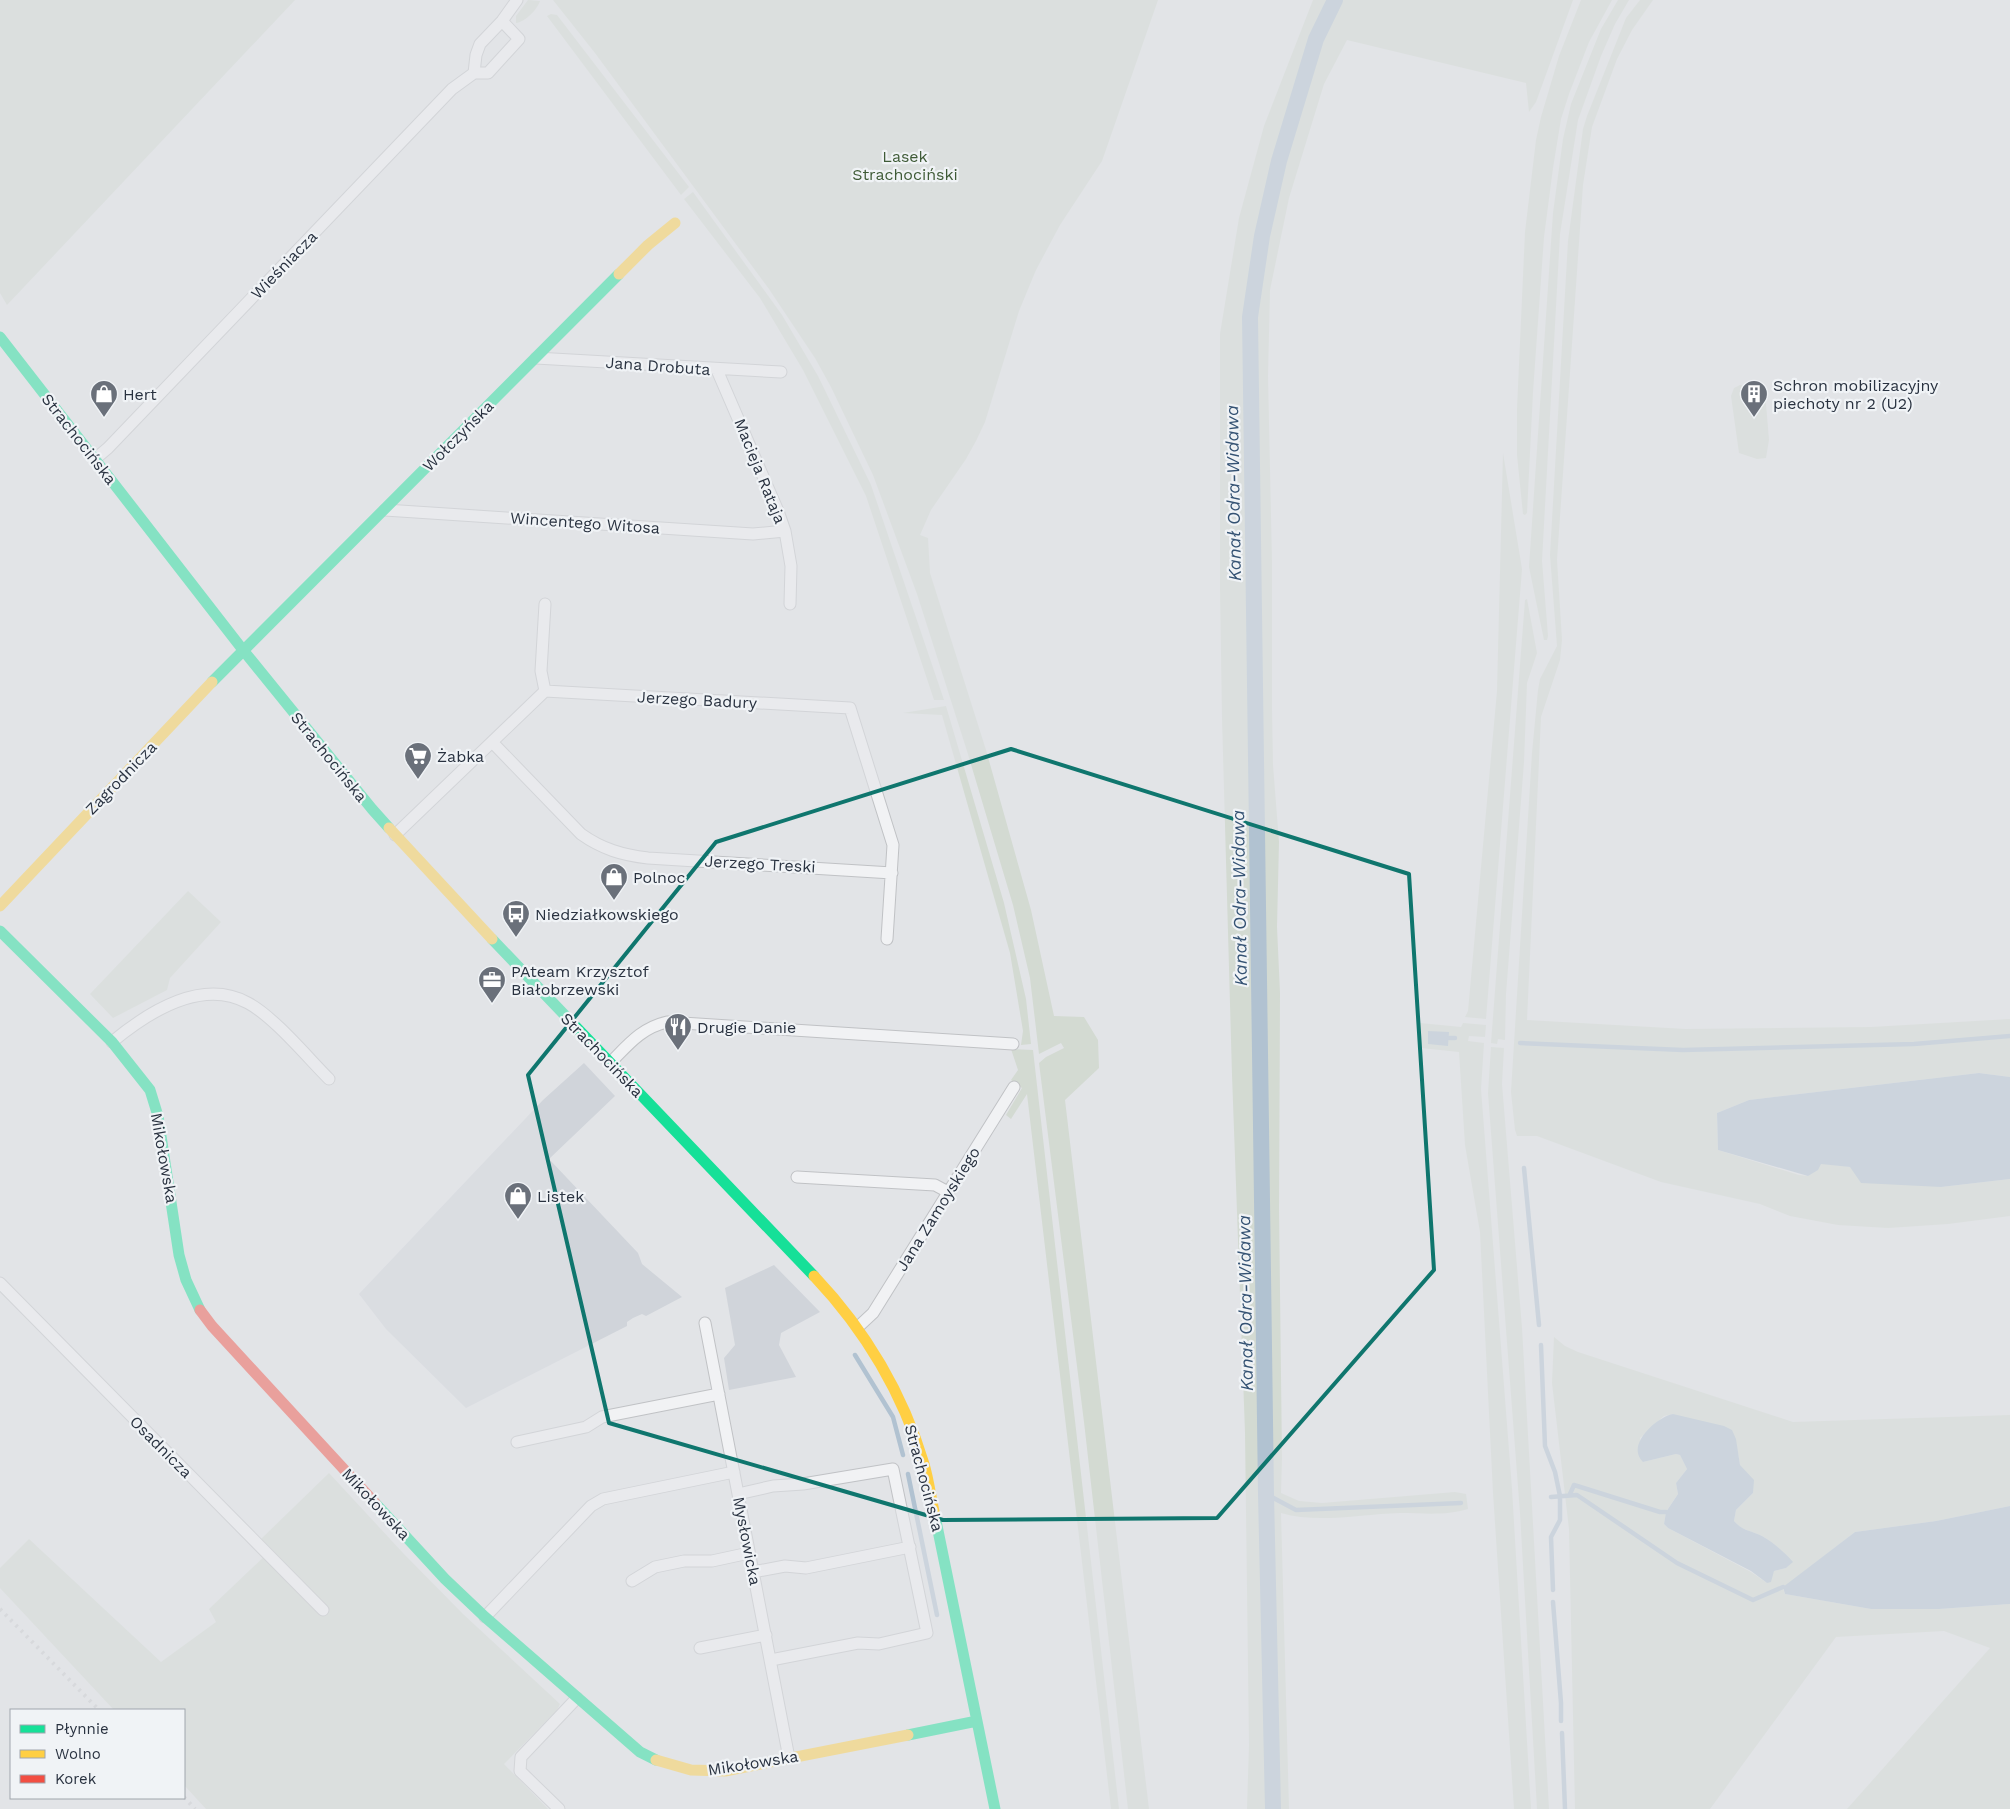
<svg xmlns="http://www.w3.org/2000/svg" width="2010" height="1809" font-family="'Work Sans',sans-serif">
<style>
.built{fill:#d0d4da}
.green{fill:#d3dad2;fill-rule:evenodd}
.water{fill:#b1c2d1}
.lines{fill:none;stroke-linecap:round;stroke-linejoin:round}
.stream{stroke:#b1c2d1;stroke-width:4.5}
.canal{stroke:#b1c2d1;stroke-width:16}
.street-casing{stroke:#c0c2c5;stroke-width:13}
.street{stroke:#f1f2f4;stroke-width:11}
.fast{stroke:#16e098;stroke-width:11}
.slow{stroke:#ffcf43;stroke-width:11}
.jam{stroke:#f24e42;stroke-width:11}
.rail{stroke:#cbcccf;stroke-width:4;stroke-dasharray:2.5 5;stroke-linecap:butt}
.marked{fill:none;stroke:#0f766e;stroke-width:4;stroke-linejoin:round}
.labels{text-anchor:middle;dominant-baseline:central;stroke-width:4.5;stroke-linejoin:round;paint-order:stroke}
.park-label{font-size:16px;fill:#3f5b37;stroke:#f0f3f6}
.street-label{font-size:16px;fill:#293240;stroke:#f0f3f6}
.poi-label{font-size:16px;fill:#293240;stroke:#f0f3f6;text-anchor:start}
.water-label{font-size:18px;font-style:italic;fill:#345273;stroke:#f0f3f6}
</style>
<rect width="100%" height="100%" fill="#e2e4e7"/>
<path class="built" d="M584,1063L615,1096L549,1159L638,1253L642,1264L682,1297L646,1316L642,1314L633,1318L627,1322V1326L466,1408L386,1329L359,1294L543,1100Z
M774,1265L820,1312L781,1333L779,1345L796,1377L729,1390L724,1358L735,1345L725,1288Z"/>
<path class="green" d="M0,0H295L7,305L0,293Z
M528,0L540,1C537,10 525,22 516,23V16Z
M553,0H1158L1102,161L1060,225L1036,270L1019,311L985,422L976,441L966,459L931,510L920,535L928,538L930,573L986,750L1031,910L1054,1016L1084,1017L1098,1040L1099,1068L1065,1100L1149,1809H1128L1084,1422L1039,1063L1046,1057L1064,1048L1061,1043L1039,1054L1030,978L1013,905L967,751L917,594L873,475L831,387L815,358L769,289L595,53Z
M1313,0H1573L1536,102L1529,112L1526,83L1347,40L1324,84L1289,198L1270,290L1268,376L1272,562V710L1273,765L1279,842L1277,927L1280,993L1279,1208L1282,1458L1281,1493L1299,1501L1322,1503L1455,1492L1466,1494L1468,1509C1445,1516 1423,1513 1400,1513C1361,1514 1318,1524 1281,1513L1289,1809H1247L1249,1745L1245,1432L1232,1075L1222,718L1220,588V334L1239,218L1264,126Z
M1581,0H1612L1589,42L1569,94L1561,119L1553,168L1544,237L1533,392L1527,513L1525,515L1523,514L1517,455V409L1525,232L1536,140L1541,117L1559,56Z
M1618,0H1629L1615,24L1601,56L1578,120L1560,234L1542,561L1548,636L1547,640H1544L1529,567L1553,213L1563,139L1571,104L1601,29Z
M1640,0H1653L1632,30L1617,59L1592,127L1583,185L1557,560L1562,640L1560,660L1541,717L1527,1020L1686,1029L1871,1027L2010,1019V1077L1979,1073L1749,1100L1717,1113L1718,1150L1799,1175L1808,1176L1821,1163L1851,1167L1941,1187L2010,1179V1216L1948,1224L1888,1228L1838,1225L1790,1216L1760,1204L1661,1182L1537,1136H1517L1515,1130L1511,1092L1532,753L1538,690L1540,679L1557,646L1550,555L1568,241L1583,129L1587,116L1626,18Z
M551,14L557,15L689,187L681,195L547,16Z
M693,192L782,315L818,376L871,485L944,700H934L866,496L803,370L760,298L684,199Z
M1740,385L1763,389L1765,392L1769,440L1766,458L1757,459L1739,453L1731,396L1734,388Z
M1503,453L1522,569L1486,1019L1465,1017L1468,1011L1497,691Z
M1527,599L1537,653L1527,683L1524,762L1506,994L1505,1040L1498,1039L1497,1044L1491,1043L1525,600Z
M946,706L1004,903L1026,999L1031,1044L1021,1045L1023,1031L1010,953L942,715L903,713Z
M188,891L221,922L170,978L167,990L113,1018L90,994Z
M1420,1023L1461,1027L1463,1023L1486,1025L1485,1037L1469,1036L1468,1041L1484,1043L1481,1089L1512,1489L1531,1809H1514L1493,1493L1480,1232L1465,1145L1459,1052L1421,1048Z
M1491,1047L1504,1048L1502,1084L1522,1328L1549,1809H1537L1520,1513L1488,1093Z
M1011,1049L1033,1050L1119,1809H1111L1027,1094L1011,1119L1006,1115L1022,1088L1011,1080L1018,1070Z
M1554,1337L1565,1346L1578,1352L1793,1422L2010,1415V1506L1936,1521L1855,1532L1783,1588L1785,1594L1871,1609H1939L2010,1604V1809H1847L1990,1648L1944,1631L1836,1637L1710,1809H1575L1569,1529L1552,1383ZM1673,1414L1738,1453L1740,1465L1753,1493L1736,1510L1734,1521C1744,1532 1749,1530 1762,1536C1773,1542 1785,1553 1792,1562L1786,1568L1774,1571L1767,1583L1751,1572L1668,1528L1664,1524L1666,1512L1678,1494L1676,1483L1687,1469L1680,1455L1676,1454L1643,1462L1640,1438L1664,1416Z
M329,1473L403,1553L463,1614L560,1704L557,1710L504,1764L548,1809H206L184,1785V1710H114L0,1588V1568L29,1539L161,1662L216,1622L209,1609L271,1550L261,1539Z"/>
<path class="water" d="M1428,1031L1449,1032L1448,1046L1428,1044Z
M1979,1073L2010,1077V1179L1941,1187L1861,1183L1850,1167L1821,1164L1818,1170L1808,1176L1718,1150L1717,1113L1749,1100Z
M1673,1414L1724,1426L1732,1430L1736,1439L1740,1465L1754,1480L1753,1493L1736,1510L1734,1521C1744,1532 1750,1530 1762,1536C1773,1542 1785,1553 1793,1562L1786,1568L1774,1571L1771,1582L1767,1583L1751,1571L1668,1528L1664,1524L1666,1512L1678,1494L1676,1483L1687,1469L1680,1455L1676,1454L1643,1462C1625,1445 1657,1417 1673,1414Z
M2010,1506V1604L1939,1609H1871L1785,1594L1783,1587L1855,1532L1936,1521Z"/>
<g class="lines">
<path class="stream" d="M1449,1038H1455
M1520,1043L1683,1050L1914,1044L2010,1036
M1524,1168L1539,1325
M1541,1345L1545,1446L1555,1472L1560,1496V1520L1551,1537L1553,1590
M855,1355L893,1417L903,1455
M908,1474L937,1615
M1266,1494L1296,1510L1461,1503
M1570,1494L1574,1485L1660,1512H1666
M1551,1497L1577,1495L1677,1563L1753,1600L1783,1587
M1553,1602L1561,1703V1721
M1562,1733L1565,1809"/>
<path class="canal" d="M1273,1809L1266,1494L1250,317L1262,236L1279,161L1316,39L1335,0"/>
<defs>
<path id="street" d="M474,73L476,55L480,44L502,21L517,0
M536,358L781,372
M717,370L778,511L785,531L791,566L790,604
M95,459L108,448L452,89L474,73H488L519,39L502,21
M385,510L753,534L785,531
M545,604L541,671L545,691L850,708L893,845L887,939
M493,743L581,834C602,849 622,855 648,858L892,873
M395,835L545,691
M112,1042C147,1013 201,977 248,1003C274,1017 307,1057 329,1079
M610,1063C628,1045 641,1028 667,1022L1013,1044
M797,1177L935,1185L948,1192
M0,1283L323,1610
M705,1323L789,1758
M858,1327L873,1313L1014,1087
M517,1442L586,1427L602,1417L719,1394
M738,1494L773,1486L803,1484L893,1469L927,1633L879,1644L858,1643L771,1660
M753,1572L785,1566L806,1568L910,1547
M632,1581L655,1567L684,1561H712L749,1553
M485,1617L591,1506L603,1499L734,1472
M700,1648L766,1635
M559,1809L520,1771L521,1757L577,1698"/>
</defs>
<use href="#street" class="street-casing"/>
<use href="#street" class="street"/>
<path class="fast" d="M0,337L243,650L372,809L389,828
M212,682L619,274
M0,931L112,1042L150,1090L158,1116L179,1255L186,1280L200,1310
M492,939L814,1276
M375,1503L445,1579L485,1617L640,1752L656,1760
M935,1516L995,1809
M908,1735L977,1721"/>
<path class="slow" d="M619,274L648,245L675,223
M389,828L492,939
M0,906L212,682
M814,1276C866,1331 902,1391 924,1464C929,1481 931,1499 935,1516
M656,1760L691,1770L725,1771L908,1735"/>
<path class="jam" d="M200,1310L212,1326L375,1503"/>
<path class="rail" d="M0,1609L99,1710
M184,1797L195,1809"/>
</g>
<path d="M0 0H2010V1809H0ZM1011,749L1409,874L1434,1270L1217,1518L943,1520L609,1423L528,1075L716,842Z" fill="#e2e4e7" fill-opacity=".55" fill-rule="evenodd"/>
<path class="marked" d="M1011,749L1409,874L1434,1270L1217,1518L943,1520L609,1423L528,1075L716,842Z"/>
<defs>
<symbol id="shop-pin" viewBox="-11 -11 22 30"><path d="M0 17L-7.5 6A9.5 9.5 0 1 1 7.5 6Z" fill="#6a707a" stroke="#f0f3f6"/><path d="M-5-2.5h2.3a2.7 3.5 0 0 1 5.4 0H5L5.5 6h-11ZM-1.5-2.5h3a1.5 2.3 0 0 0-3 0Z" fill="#fff"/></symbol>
<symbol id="building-pin" viewBox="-11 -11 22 30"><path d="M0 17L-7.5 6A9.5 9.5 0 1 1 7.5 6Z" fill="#6a707a" stroke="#f0f3f6"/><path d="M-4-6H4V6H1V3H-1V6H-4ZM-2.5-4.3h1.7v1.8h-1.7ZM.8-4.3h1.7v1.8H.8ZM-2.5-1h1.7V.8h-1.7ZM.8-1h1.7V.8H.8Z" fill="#fff"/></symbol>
<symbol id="supermarket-pin" viewBox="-11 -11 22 30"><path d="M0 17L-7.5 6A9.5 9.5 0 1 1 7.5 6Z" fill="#6a707a" stroke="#f0f3f6"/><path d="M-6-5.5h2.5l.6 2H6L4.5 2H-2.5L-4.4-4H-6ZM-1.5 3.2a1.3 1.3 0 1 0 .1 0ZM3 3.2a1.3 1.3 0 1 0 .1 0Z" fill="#fff"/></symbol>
<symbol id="bus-pin" viewBox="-11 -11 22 30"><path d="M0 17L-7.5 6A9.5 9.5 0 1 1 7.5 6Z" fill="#6a707a" stroke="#f0f3f6"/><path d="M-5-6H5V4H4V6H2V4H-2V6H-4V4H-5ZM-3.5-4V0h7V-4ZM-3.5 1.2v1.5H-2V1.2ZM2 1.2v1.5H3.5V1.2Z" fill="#fff"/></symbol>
<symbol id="office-pin" viewBox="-11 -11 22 30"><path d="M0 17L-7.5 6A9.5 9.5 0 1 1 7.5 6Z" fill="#6a707a" stroke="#f0f3f6"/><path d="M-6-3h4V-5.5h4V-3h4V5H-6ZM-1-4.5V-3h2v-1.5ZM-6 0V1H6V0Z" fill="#fff"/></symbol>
<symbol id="restaurant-pin" viewBox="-11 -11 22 30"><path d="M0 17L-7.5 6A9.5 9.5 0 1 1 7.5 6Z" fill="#6a707a" stroke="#f0f3f6"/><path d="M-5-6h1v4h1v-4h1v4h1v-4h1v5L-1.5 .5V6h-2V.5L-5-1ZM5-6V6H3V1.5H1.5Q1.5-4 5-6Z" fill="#fff"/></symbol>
</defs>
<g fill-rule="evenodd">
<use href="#shop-pin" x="88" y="378" width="32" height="43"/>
<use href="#building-pin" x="1738" y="378" width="32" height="43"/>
<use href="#supermarket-pin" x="402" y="740" width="32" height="43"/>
<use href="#shop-pin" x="598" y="861" width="32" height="43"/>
<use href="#bus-pin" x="500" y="898" width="32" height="43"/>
<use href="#office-pin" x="476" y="964" width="32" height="43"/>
<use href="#restaurant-pin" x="662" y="1011" width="32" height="43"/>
<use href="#shop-pin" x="502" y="1180" width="32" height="43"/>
</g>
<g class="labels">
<g class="park-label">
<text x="905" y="156">Lasek<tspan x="905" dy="18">Strachociński</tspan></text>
</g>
<g class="street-label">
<text transform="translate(284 265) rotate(-46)">Wieśniacza</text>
<text transform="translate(658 366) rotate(4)">Jana Drobuta</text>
<text transform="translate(458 436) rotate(-45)">Wołczyńska</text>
<text transform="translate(79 439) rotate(52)">Strachocińska</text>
<text transform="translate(760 471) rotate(68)">Macieja Rataja</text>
<text transform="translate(585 523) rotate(4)">Wincentego Witosa</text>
<text transform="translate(697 700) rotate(3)">Jerzego Badury</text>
<text transform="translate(329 757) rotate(51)">Strachocińska</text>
<text transform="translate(121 778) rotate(-46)">Zagrodnicza</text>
<text transform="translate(760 864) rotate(3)">Jerzego Treski</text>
<text transform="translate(602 1055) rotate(46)">Strachocińska</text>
<text transform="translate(164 1158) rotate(80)">Mikołowska</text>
<text transform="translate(938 1209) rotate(-58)">Jana Zamoyskiego</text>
<text transform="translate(161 1447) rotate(45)">Osadnicza</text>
<text transform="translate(924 1478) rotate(75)">Strachocińska</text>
<text transform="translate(376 1504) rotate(47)">Mikołowska</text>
<text transform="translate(747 1541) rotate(79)">Mysłowicka</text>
<text transform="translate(753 1763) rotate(-9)">Mikołowska</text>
</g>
<g class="poi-label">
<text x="1773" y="385">Schron mobilizacyjny<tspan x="1773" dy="18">piechoty nr 2 (U2)</tspan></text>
<text x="123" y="394">Hert</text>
<text x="437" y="756">Żabka</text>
<text x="633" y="877">Polnoc</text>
<text x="535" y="914">Niedziałkowskiego</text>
<text x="511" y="971">PAteam Krzysztof<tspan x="511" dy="18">Białobrzewski</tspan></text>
<text x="697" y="1027">Drugie Danie</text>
<text x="537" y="1196">Listek</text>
</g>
<g class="water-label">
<text transform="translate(1233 493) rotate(-91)">Kanał Odra-Widawa</text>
<text transform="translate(1239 898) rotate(-91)">Kanał Odra-Widawa</text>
<text transform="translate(1245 1303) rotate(-91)">Kanał Odra-Widawa</text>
</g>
</g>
<rect x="10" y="1709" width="175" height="90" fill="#f0f3f6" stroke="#a0a6ad"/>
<rect x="20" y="1725" width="25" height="8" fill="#16e098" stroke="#a0a6ad"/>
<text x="55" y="1734" font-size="15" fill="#293240">Płynnie</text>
<rect x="20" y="1750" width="25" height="8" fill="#ffcf43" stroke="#a0a6ad"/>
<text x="55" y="1759" font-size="15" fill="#293240">Wolno</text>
<rect x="20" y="1775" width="25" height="8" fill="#f24e42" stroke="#a0a6ad"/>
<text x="55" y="1784" font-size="15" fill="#293240">Korek</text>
</svg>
